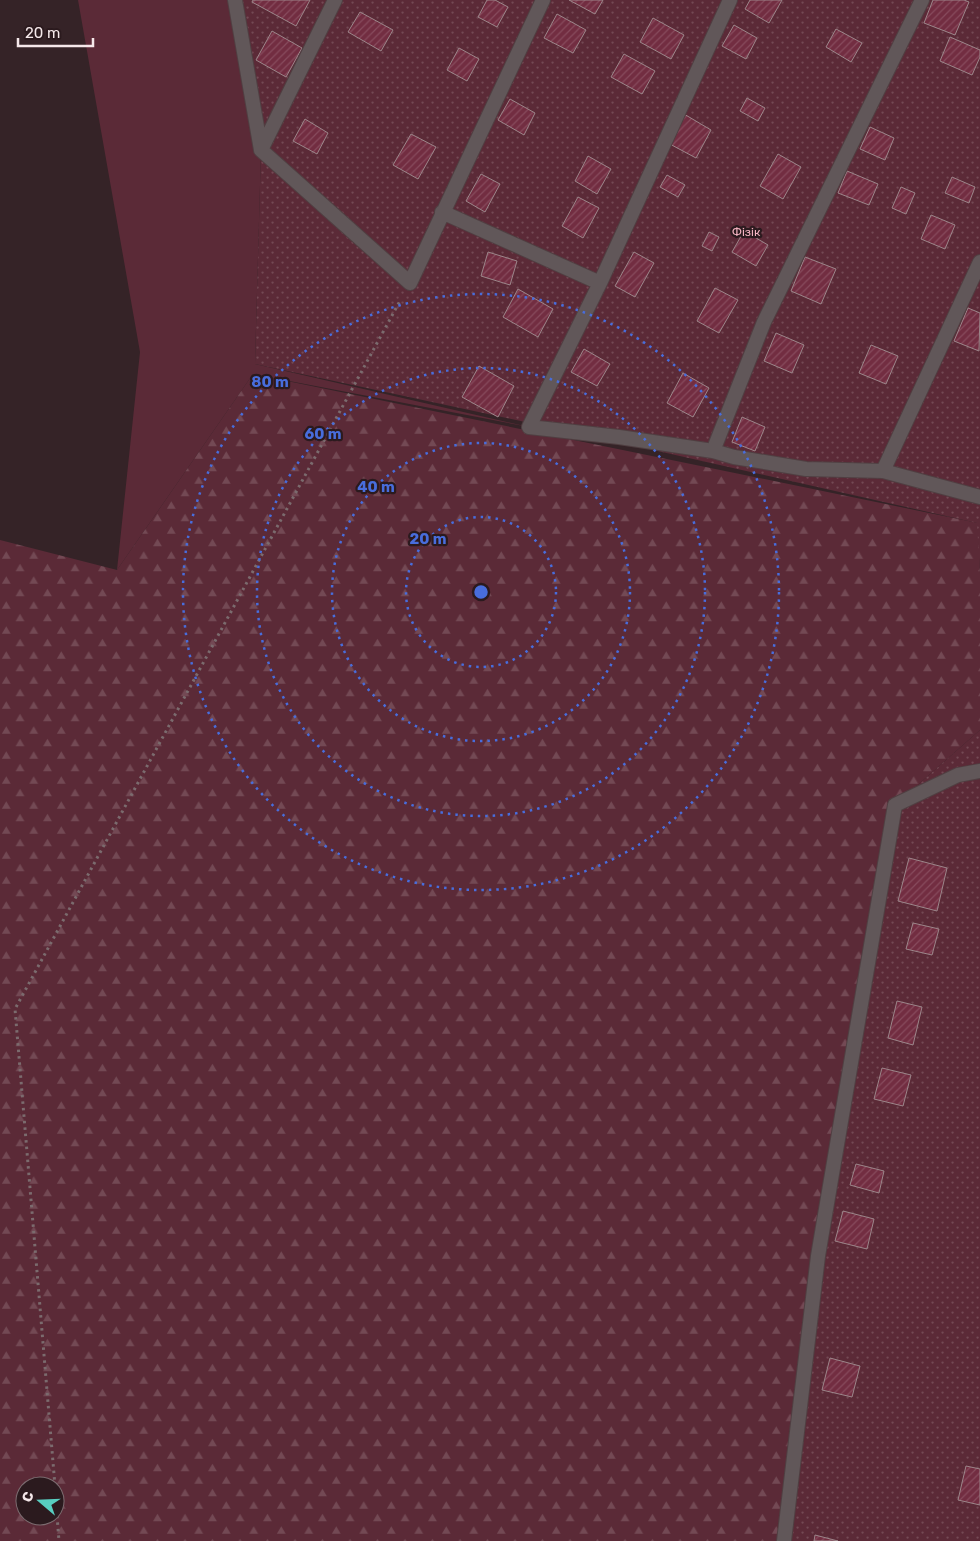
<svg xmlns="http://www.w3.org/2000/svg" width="980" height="1541" font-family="Rubik,sans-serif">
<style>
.grass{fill:#5b2a37}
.forest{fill:url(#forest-firs);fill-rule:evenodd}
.park{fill:url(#park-dots)}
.building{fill:url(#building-hatch);stroke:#9c868a}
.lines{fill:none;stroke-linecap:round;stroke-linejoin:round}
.lane-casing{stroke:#503f42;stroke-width:16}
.path{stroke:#7b6b6e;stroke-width:3;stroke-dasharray:2.5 4;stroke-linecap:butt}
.lane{stroke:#615759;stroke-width:14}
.ring{fill:none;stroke:#486ddc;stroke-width:2.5;stroke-dasharray:2.5 5}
.labels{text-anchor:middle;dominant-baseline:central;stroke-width:4.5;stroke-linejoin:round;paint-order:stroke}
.park-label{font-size:12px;fill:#f3b2c0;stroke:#2b1a1e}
.centre{fill:#486ddc;stroke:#2b1a1e;stroke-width:2.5}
.ring-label{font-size:15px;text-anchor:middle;font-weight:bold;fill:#486ddc;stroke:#2b1a1e;stroke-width:4.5;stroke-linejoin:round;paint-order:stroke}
</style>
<defs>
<pattern id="forest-firs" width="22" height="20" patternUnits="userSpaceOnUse" patternTransform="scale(1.25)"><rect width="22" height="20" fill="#5b2a37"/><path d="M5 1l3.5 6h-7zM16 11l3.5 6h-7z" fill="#734954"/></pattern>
<pattern id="park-dots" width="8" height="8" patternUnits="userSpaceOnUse" patternTransform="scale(1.25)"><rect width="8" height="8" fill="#5b2a37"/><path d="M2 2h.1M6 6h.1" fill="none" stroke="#734954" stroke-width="1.8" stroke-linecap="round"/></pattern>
<pattern id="building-hatch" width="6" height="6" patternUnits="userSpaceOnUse" patternTransform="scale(1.25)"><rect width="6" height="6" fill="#722d41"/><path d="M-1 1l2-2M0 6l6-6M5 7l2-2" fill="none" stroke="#874b5d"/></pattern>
</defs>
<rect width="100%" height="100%" fill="#352327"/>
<path class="grass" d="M78,0H235L261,150L255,364L529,427L253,374L117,570L140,352Z"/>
<path class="forest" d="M253,374L978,523L980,574V730L895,805L784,1541H0V540L117,570ZM25,1486H55V1516H25Z"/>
<path class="park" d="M235,0H980V574L977,523L600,438L255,364L261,150Z
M980,730V1541H784L818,1256L895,805Z"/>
<path class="building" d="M253,0H310L296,26L252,2Z
M487,0H495L508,7L497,27L478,17Z
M569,0H603L595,14Z
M750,0H782L769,23L745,9Z
M933,0H964L969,2L955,35L924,23Z
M360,12L393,30L381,51L348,32Z
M557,14L586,30L573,53L544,38Z
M653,18L684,35L671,59L640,42Z
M734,25L757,38L746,59L722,46Z
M836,29L862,43L851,62L826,47Z
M272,31L302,48L286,77L256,60Z
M950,37L980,50V57L972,75L940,61Z
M459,48L479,59L467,81L447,70Z
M624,54L655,71L642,94L611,77Z
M747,98L765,108L758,121L740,111Z
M510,99L535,113L524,135L498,120Z
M684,114L711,130L696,158L668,143Z
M305,119L328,133L317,154L293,141Z
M870,127L894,138L885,160L860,149Z
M411,134L436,147L418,179L393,165Z
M778,154L801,167L783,199L760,186Z
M588,156L611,169L597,194L575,181Z
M847,171L878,184L869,205L838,193Z
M481,174L500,184L485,212L466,201Z
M667,175L685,185L678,197L660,187Z
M952,177L975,187L969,203L945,193Z
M901,187L915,193L906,214L892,208Z
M578,197L599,208L583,238L562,226Z
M931,215L955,225L945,249L921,239Z
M744,231L768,245L756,266L732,252Z
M709,232L719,237L712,251L702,246Z
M488,252L517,261L510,285L481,276Z
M634,252L654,263L635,297L615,286Z
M805,257L836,269L821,304L791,291Z
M715,288L738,300L719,333L697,321Z
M518,289L553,309L538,337L503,317Z
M968,308L980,313L979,351L954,341Z
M776,333L804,345L792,373L764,361Z
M871,345L898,356L886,384L859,373Z
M584,349L610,364L597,386L571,372Z
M479,366L514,386L498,417L462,397Z
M683,373L709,388L693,417L667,403Z
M742,417L765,427L755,451L732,442Z
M909,858L947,868L937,911L898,901Z
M913,923L939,929L932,955L906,949Z
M897,1001L922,1007L913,1045L888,1038Z
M882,1068L911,1075L903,1106L874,1099Z
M856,1164L884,1171L879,1193L850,1185Z
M843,1211L874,1219L867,1249L835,1241Z
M830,1358L860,1366L852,1397L822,1390Z
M966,1466L980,1469V1505L958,1500Z
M815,1535L838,1541H814Z"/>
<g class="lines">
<defs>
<path id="lane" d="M235,0L261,150
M335,0L261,150L410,283L543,0
M730,0L600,283L529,427L619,437L713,451L734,457L806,469L883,471
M442,212L600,283
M980,262L883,471L980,497
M713,451L764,322L922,0
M784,1541L818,1256L895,805L958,775L980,771"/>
</defs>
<use href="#lane" class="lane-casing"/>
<path class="path" d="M55,1486L15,1009L401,299
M55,1490L59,1541"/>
<use href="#lane" class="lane"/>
</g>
<g class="ring">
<circle cx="481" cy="592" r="75"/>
<circle cx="481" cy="592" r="149"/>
<circle cx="481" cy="592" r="224"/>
<circle cx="481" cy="592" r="298"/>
</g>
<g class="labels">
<g class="park-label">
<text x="746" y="232">Фізік</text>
</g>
</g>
<circle cx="481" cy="592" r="8" class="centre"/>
<g class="ring-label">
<text x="270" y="387">80 m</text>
<text x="323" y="439">60 m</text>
<text x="376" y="492">40 m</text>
<text x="428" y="544">20 m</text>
</g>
<g transform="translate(40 1501) rotate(289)"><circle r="24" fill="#2b1a1e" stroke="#7c6c70"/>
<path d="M0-4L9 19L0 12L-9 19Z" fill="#58cec0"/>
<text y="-8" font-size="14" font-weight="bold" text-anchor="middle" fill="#f5e8ea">С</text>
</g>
<path d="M18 38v8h75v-8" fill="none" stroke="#f5e8ea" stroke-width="2.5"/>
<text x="25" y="38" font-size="15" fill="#f5e8ea" stroke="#2b1a1e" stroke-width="4" paint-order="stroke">20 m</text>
</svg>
